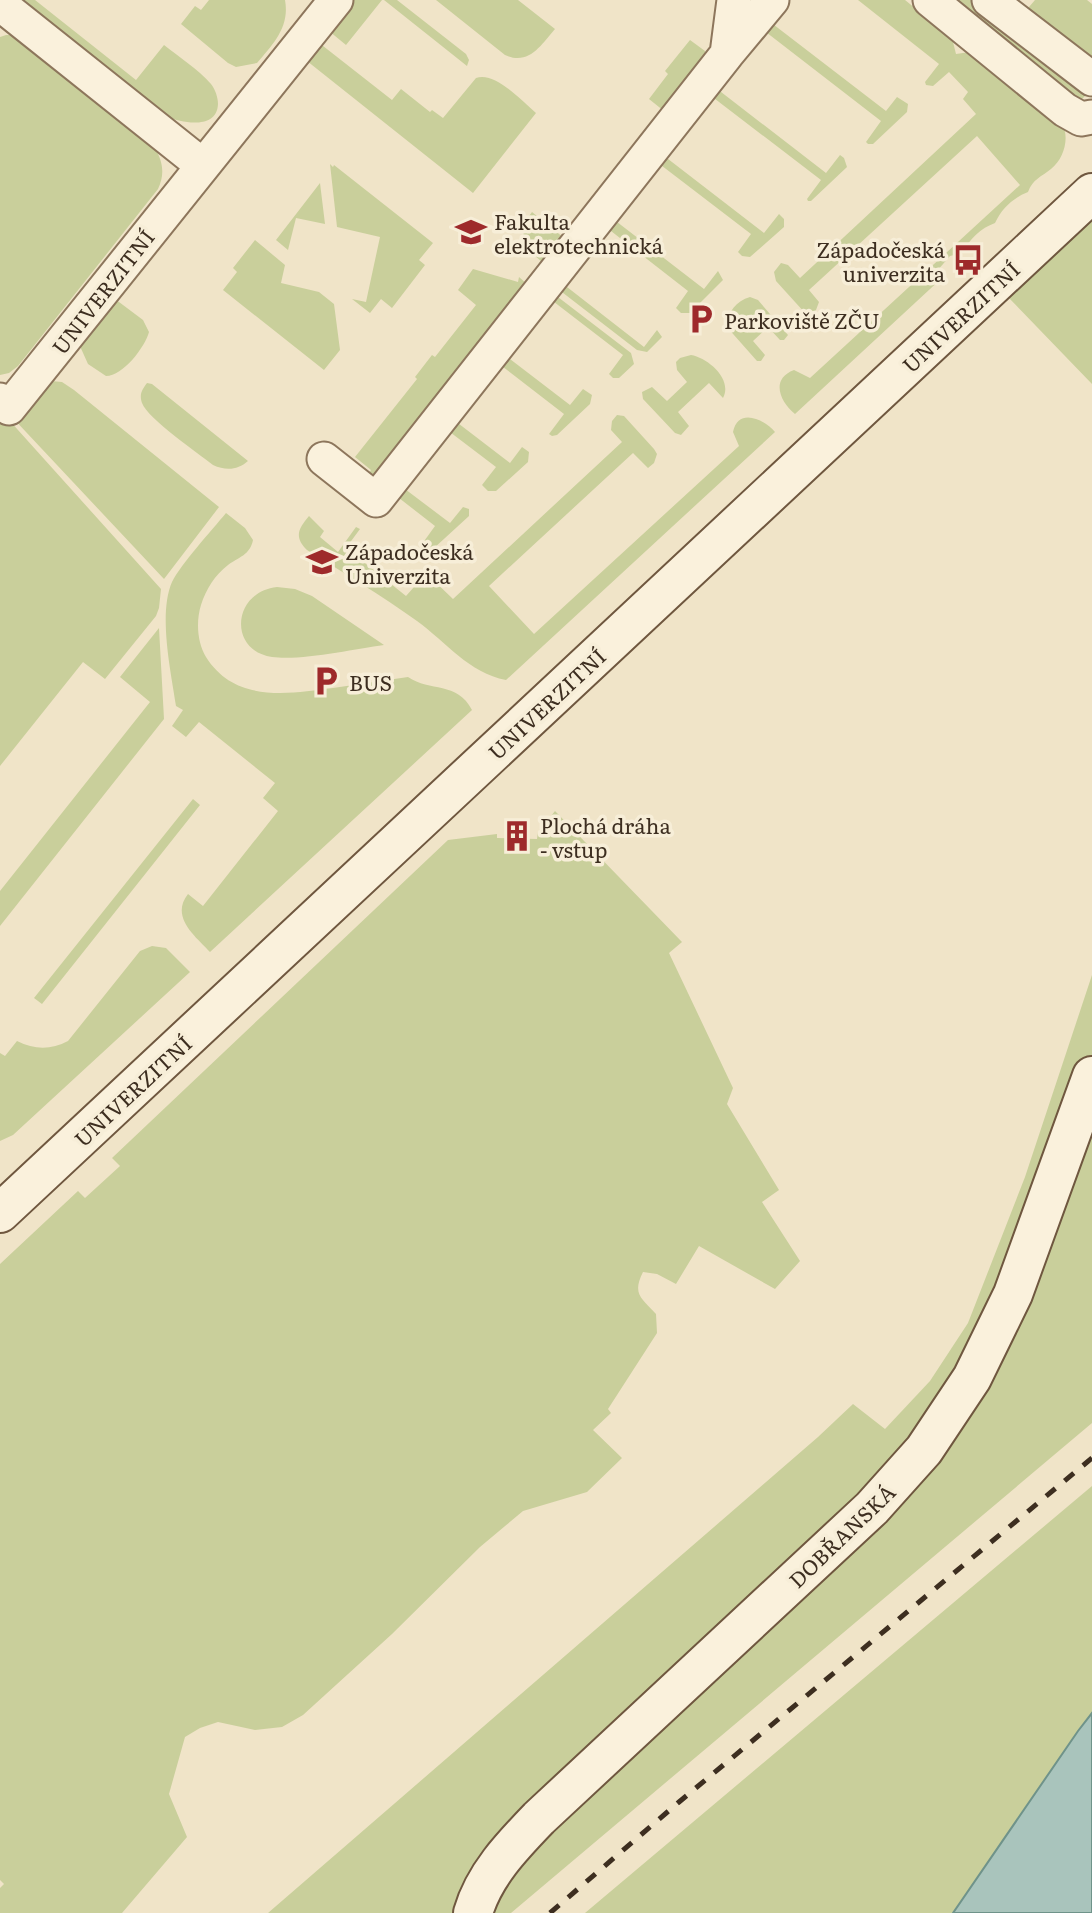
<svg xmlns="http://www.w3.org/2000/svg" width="1092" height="1913" font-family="Literata,serif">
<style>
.green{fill:#c9cf9b}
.water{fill:#a9c4bc;stroke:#6f938a;stroke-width:2}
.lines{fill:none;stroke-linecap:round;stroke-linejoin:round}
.street-casing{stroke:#8d765c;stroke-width:37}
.secondary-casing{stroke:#6f573f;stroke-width:42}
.street{stroke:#faf1dc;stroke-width:33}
.secondary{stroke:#faf1dc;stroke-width:38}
.rail{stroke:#3d2e20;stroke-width:5;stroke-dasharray:12 12;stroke-linecap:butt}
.labels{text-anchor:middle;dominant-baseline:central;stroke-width:7;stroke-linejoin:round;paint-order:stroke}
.poi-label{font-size:21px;fill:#3d2e20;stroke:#f7eed8;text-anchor:start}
.street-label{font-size:21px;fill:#3d2e20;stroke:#f7eed8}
</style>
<rect width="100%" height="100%" fill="#f0e4c8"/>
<path class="green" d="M19,0H35L136,80L164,45C179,57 198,69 211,84C215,89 218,97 218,104C217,130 182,123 168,117Z
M209,0H285C290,27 273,44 257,63L236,67L228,63L181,24L195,6L201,10Z
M343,0H382L346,45L329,31Z
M384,0H397L466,54L469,60L467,66Z
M436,0H518L555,29C541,45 529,66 505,55Z
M858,0H905L952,38L956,54L970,52L1062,124C1070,137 1064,159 1051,169C1041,177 1033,179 1028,192C1013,198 1002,208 995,223C981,228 969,239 963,253L950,256L937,271L943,277L795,414C780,402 770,379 794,370L810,378L1020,185L977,136L809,290L819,302L816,310L809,315L805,313L776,281L774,272L781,263L788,265L800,278L976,114L963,99L968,92L949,72L933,86L926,85L925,82L939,64Z
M946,0H975L1087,94L1080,101Z
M1035,0H1087L1092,4V66L1023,14Z
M765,18L886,111L897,97L908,104L907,112L873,144H868L866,142L881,121L758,26Z
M6,35H13L155,148C163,162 165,174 158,189L18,366L9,373L0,375V37Z
M690,40L705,51L707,69L555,261L542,262L526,248L522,226L532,212L564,238L664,111L649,99L668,74L665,71Z
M318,42L392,100L401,89L430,112L432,110L443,118L476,78C495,71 522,101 536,113L473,193L307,61Z
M712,85L826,173L840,155L844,158L847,167L811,201H808L807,199L821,180L706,92Z
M659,152L764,233L779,214L784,219V227L750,257L742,256L738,252L751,234L653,159Z
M330,164L333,167L334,165L433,243L419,260L425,265L392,308L381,299L370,313L352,299L366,302L380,237L337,227Z
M320,183L325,224L296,218L288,250L276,240Z
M608,215L704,289L718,271L723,280L690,313H681L676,308L688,291L602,224Z
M1092,220V384L1008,297Z
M255,240L285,265L281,283L319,292L334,304L340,350L324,370L223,290L237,272L233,268Z
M473,269L518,282L519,277L527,284L374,490L363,481L371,470L355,457L417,379L415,377L432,355L435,357L476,305L458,290Z
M558,280L644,347L657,330L662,337L647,352L637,350L558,289Z
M554,294L631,353L634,364L619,378H613L609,374L623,355L545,295Z
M750,297L758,300L788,335L784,340H780L768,327L753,341L765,355L761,361H757L726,326C728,312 736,301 750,297Z
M115,299L143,320L149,332C145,347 123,376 106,376L88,364L79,344Z
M501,352L570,405L583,389L592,395L590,404L557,435L552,436L549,434L564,414L494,360Z
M691,355C708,358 733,379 723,398L709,383L678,412L689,426L681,435L675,433L643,399L642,392L652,387L667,401L687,382L677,370L676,362L680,358Z
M51,381L62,382L74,390L219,507L164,579L11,416Z
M147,383L152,384L248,461C238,470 226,471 213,465C198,453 148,419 142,403C139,394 142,390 147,383Z
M0,410L161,589L159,608L156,616L105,679L83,662L0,766Z
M617,415L624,416L654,449L657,454L654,463L648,468L633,453L489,586L534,634L739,446L733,432C738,407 764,419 775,432L506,680C469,673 446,642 417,621C382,596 344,573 307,550C294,537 298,529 309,516L324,531L320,537L338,552L356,527L360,529L346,548L406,596L423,577L429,576L453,599L622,442L611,430L612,421Z
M450,417L510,463L522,447L529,452L528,462L496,491H488L482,485L496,467L442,426Z
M397,483L450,523L463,507L469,509V516L433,549H426L422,544L435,526L390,491Z
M226,513L245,528L253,540C250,555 239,557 228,565C215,575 206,589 201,605C196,621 197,642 206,657C235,703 288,694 333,688C358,684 383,681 408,677C430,692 457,681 472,710L210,952C195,936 170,917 188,894L203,906L278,811L263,798L275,783L199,722L186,737L172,726L183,710L176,706C171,672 158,614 172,582C181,564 212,530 226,513Z
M277,587L295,589L312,596L384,645C354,649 301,661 272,657C228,651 232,592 277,587Z
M159,628L164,719L0,926V891L150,702L120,677Z
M193,799L200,805L42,1004L34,998Z
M555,811L682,942L669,953L733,1088L727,1104L779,1190L762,1202L800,1261L775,1289L699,1246L676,1284L657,1274L643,1272C632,1294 641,1298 656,1314L657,1333L608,1409L611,1413L593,1430L622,1458L587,1492L523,1511L480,1547L392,1634L303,1715L282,1727L255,1730L218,1722L200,1728L185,1737L169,1794L187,1837L122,1913H0V1888L4,1884L0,1880V1264L78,1191L85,1198L120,1166L112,1158L448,840L497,834V838L537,839L538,832Z
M152,946L166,948L190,972L13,1135L0,1141V1053L5,1056L17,1041C35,1050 51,1050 68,1041L140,951Z
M1092,975V1423L511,1913H268L818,1437L853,1404L885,1429L930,1381L968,1323L1025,1177Z
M1092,1486V1713L953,1913H585Z"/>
<path class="water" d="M1092,1713V1913H953L1078,1731Z"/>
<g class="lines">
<defs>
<path id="street" d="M930,0L1065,110L1081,119L1092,117
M989,0L1092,79
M0,4L202,165
M727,54L772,0
M0,400L9,408L336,0
M324,459L376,500L727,54L734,0"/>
<path id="secondary" d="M0,1213L1092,193
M473,1913C484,1875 512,1846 539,1818L872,1508L924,1450L972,1378L1013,1294L1092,1076"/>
</defs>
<use href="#street" class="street-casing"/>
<use href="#secondary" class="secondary-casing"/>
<use href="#street" class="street"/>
<use href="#secondary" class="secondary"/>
<path class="rail" d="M550,1913L679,1802L1092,1458"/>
</g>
<defs>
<symbol id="university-bare" viewBox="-9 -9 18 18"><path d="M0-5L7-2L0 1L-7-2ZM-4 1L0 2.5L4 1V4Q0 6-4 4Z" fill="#9e2a2b" stroke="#f7eed8" stroke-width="2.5" paint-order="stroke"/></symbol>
<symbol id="bus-bare" viewBox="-9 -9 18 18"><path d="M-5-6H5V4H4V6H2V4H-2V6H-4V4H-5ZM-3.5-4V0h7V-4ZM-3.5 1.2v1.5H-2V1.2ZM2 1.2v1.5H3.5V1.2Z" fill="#9e2a2b" stroke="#f7eed8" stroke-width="2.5" paint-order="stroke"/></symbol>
<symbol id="parking-bare" viewBox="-9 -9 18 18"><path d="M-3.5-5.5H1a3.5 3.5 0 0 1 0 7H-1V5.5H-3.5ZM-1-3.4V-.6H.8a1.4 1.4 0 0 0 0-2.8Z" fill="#9e2a2b" stroke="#f7eed8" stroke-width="2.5" paint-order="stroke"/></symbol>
<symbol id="building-bare" viewBox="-9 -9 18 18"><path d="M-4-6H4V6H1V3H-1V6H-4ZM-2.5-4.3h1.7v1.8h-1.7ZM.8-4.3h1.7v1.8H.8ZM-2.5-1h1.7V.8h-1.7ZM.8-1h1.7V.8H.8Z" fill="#9e2a2b" stroke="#f7eed8" stroke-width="2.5" paint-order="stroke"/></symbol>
</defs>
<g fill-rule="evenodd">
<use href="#university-bare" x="449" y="210" width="44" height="44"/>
<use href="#bus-bare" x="946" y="238" width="44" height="44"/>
<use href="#parking-bare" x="679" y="297" width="44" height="44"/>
<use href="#university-bare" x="300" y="540" width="44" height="44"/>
<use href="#parking-bare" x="304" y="659" width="44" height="44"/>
<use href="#building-bare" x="495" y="814" width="44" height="44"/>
</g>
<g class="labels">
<g class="poi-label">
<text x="494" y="220">Fakulta<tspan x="494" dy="24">elektrotechnická</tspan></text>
<text x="945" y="248" text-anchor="end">Západočeská<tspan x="945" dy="24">univerzita</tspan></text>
<text x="724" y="319">Parkoviště ZČU</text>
<text x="345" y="550">Západočeská<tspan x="345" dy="24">Univerzita</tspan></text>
<text x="349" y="681">BUS</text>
<text x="540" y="824">Plochá dráha<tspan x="540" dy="24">- vstup</tspan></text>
</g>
<g class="street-label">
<text transform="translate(102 291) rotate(-52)">UNIVERZITNÍ</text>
<text transform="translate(960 316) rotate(-43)">UNIVERZITNÍ</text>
<text transform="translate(546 703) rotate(-43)">UNIVERZITNÍ</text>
<text transform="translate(132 1090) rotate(-43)">UNIVERZITNÍ</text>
<text transform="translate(841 1535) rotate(-44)">DOBŘANSKÁ</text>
</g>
</g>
</svg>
